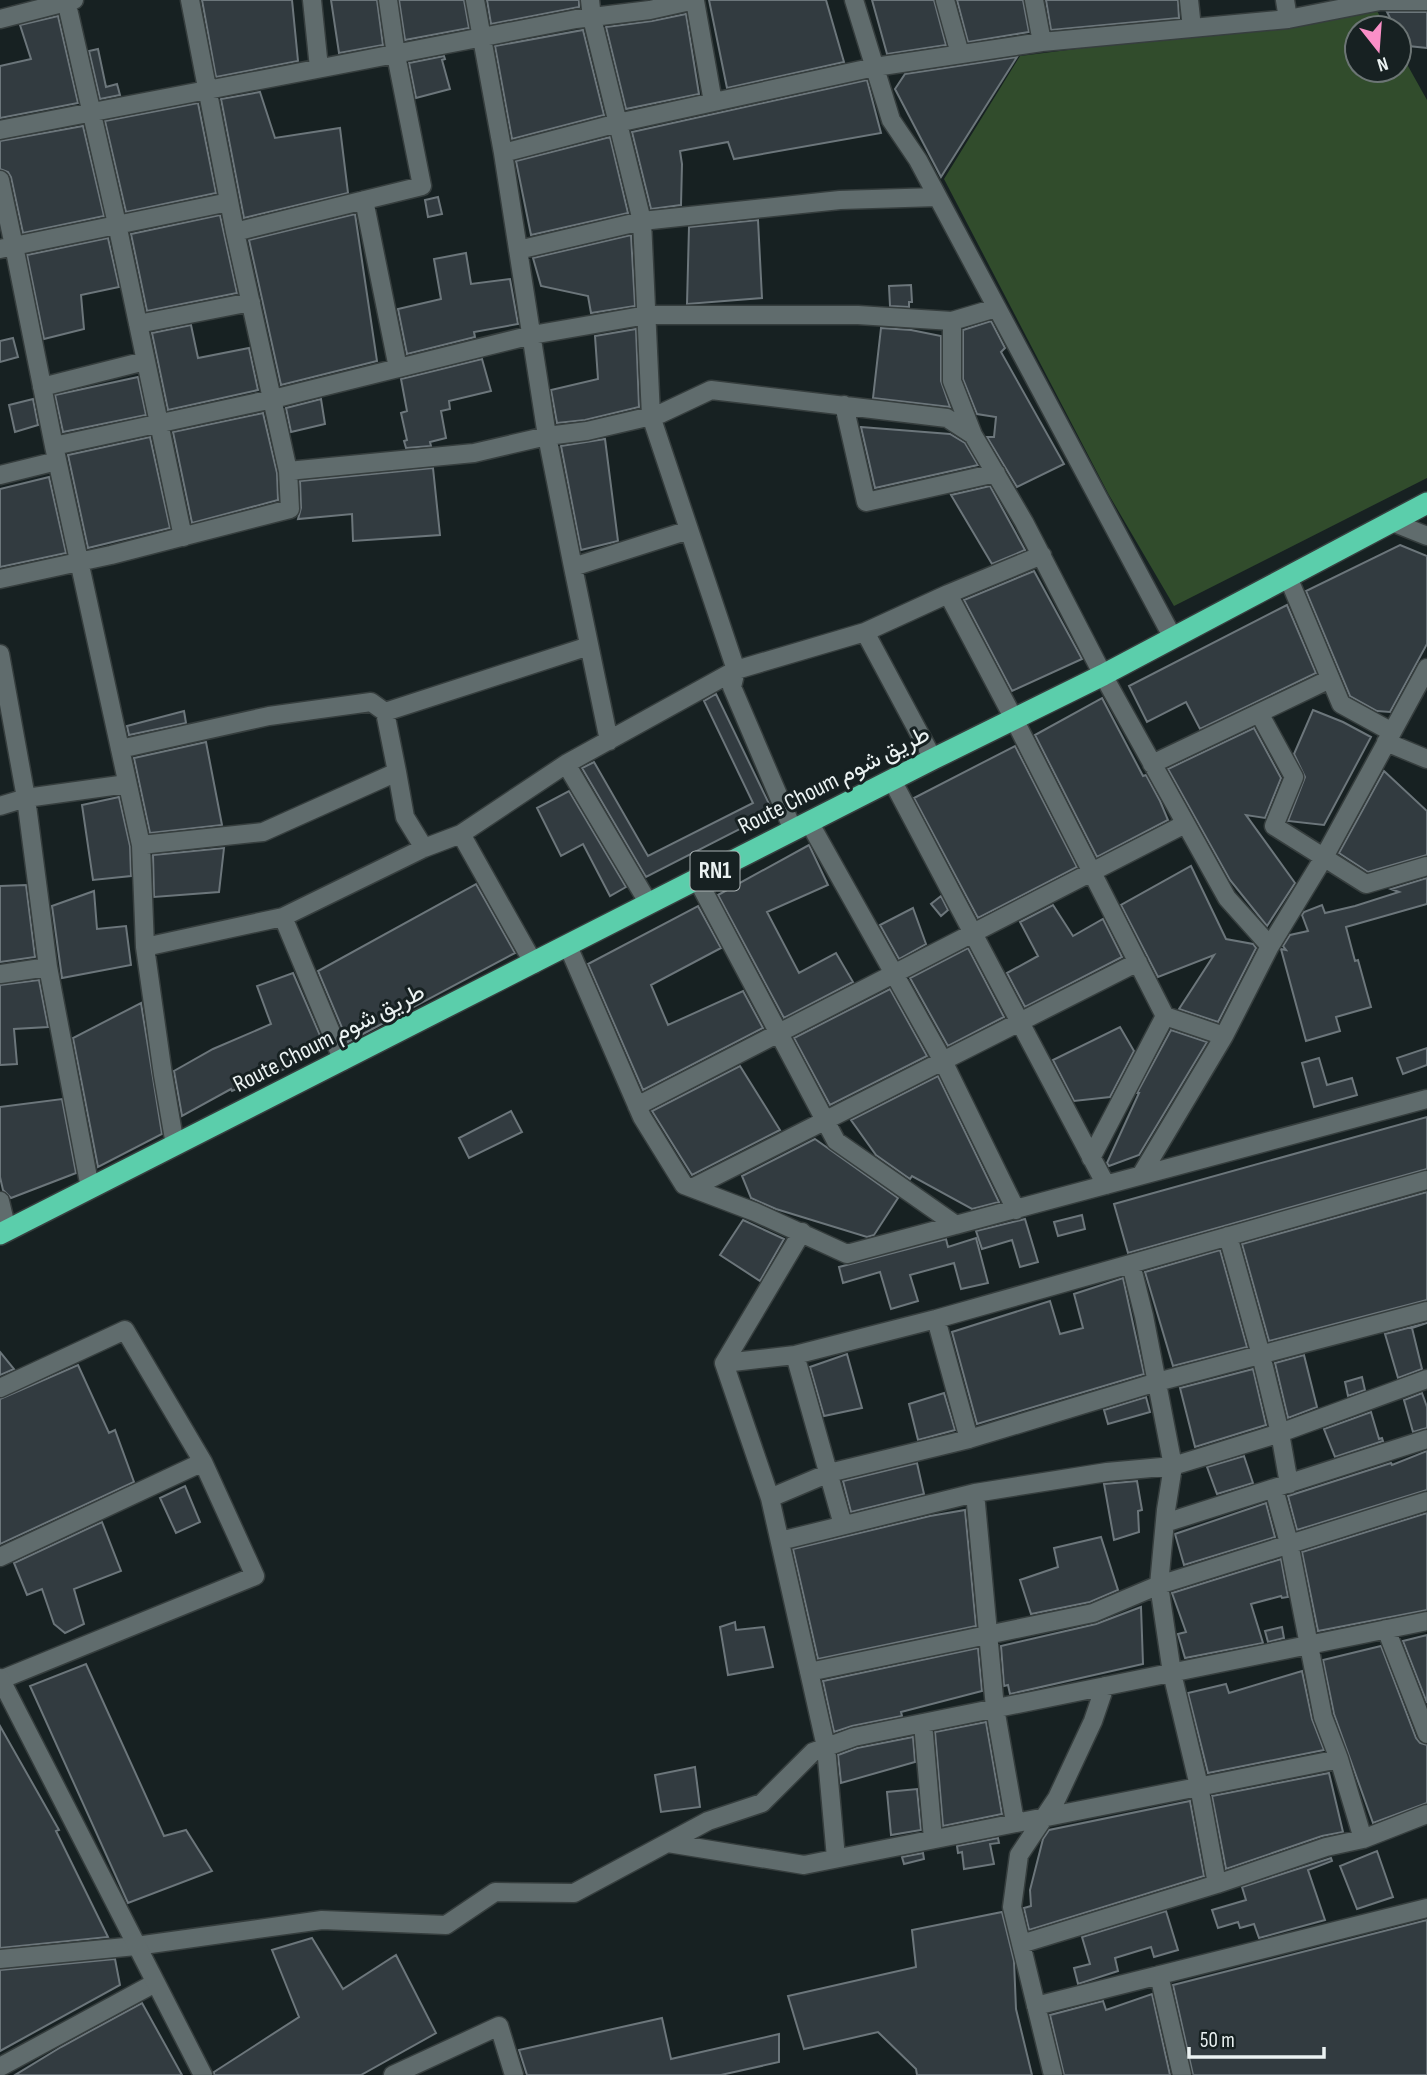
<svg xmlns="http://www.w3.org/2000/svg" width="1427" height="2075" font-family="'Sofia Sans Condensed',Vazirmatn,sans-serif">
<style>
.green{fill:#314c2c}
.building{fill:#323b40;stroke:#6c767b;stroke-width:2}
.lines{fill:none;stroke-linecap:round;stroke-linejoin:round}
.street-casing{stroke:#363e3e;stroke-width:21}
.secondary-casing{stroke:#363e3e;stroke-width:21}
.highway-casing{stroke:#363e3e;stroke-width:24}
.street{stroke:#606c6d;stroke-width:18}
.secondary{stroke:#606c6d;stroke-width:18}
.highway{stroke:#5bceab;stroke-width:21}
.labels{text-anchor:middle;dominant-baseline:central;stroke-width:6;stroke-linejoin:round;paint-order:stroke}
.shield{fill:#172122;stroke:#abb3b4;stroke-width:2}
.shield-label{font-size:23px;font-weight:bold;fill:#ebf2f2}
.street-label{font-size:24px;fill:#ebf2f2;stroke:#172122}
</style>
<rect width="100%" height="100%" fill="#172122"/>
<path class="green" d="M1377,11L1387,28H1357V70H1399V50L1427,100V478L1174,606L1109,495L944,179L1020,56Z"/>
<path class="building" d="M202,0H292L298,61L216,77Z
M331,0H377L383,45L339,53Z
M399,0H464L469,28L405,40Z
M487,0H579V7L491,24Z
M709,0H826L844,62L727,88Z
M872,0H934L946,45L887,54Z
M957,0H1023L1029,32L968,42Z
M1046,0H1178L1179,18L1051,30Z
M1387,12H1427V48L1399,45V28H1395Z
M686,14L699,94L626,109L606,27L652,21Z
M58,16L78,103L0,118V66L31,59L20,25Z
M583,30L604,115L512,139L495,46Z
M98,49L106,87L117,84L120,95L100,99L89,51Z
M444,56L445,59L442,60L450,89L416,98L409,63Z
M1017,57L941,177L895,89L905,74Z
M867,80L881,133L734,159L728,142L680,151L682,164L681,205L651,209L632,132Z
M260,92L275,138L340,128L348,193L244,218L221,99Z
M198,103L216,193L126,212L105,121Z
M83,126L104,216L23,233L11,177L8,172L0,169V141Z
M610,137L628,213L531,235L516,161Z
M438,197L442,214L428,217L425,200Z
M355,214L377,361L281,385L249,240Z
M220,215L237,293L147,311L131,234Z
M758,220L762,298L687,304L689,227Z
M631,235L635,306L591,313L588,296L541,286L533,258Z
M108,238L119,287L81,295L84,329L44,339L27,255Z
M466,253L471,284L510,279L518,324L474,332L475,337L407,354L398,309L441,299L434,259Z
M911,285L912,302H909V307L890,306L889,286Z
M991,321L1005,348L1001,352L1064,464L1017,487L987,437H994L996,417L977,414L963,379V330Z
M191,325L198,358L249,348L258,390L168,410L152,333Z
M881,328L911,330L941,336V381L950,407L873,398Z
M636,329L639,407L585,420L557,423L551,390L598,379L595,336Z
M13,338L18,357L0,362V341Z
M482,359L491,391L449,401L450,409L441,411L446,438L430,442L431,446L406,448L404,441L407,440L401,413L407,411L401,379Z
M138,377L146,415L63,432L55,395Z
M33,399L38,425L15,432L9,405Z
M321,399L325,424L291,432L286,408Z
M263,413L277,473L278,500L192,523L173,432Z
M861,427L950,434L965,443L978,465L875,488Z
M150,437L170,528L88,548L68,455Z
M605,439L618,541L581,550L561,446Z
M433,468L440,535L353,541L352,514L298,519L301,508L300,481Z
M49,477L66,553L0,567V489Z
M990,486L1025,550L992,564L951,495Z
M1400,545L1427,556V644L1390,712L1377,711L1350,696L1306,591Z
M1034,571L1082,659L1012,691L964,600Z
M1287,605L1316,673L1200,729L1186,702L1147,722L1129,686Z
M716,694L773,812L646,877L582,768L594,762L648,856L753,803L704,701Z
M1102,698L1143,776L1146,775L1160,801L1168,820L1097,857L1035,735Z
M1313,710L1343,722L1371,737L1324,825L1288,821L1305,777L1294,754Z
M184,711L186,723L129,735L127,726Z
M1254,728L1281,778L1265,818L1246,815L1295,883L1267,926L1230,880L1168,769Z
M206,742L222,825L150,833L134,758Z
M1015,746L1077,867L978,918L914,798Z
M1384,771L1427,811V855L1368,872L1339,853Z
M569,791L626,887L610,896L583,844L561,856L537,808Z
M119,797L130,846L131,876L93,880L82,805Z
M809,845L828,885L767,912L799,973L836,953L853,982L784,1018L718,895Z
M224,848L219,892L154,897L153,855Z
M1191,866L1226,939L1253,944L1256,948L1218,1022L1179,1009L1214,955L1158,977L1121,905Z
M1427,878V904L1346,927L1355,961L1358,960L1371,1007L1336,1017L1340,1031L1306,1041L1281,949L1286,950L1283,946L1290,935L1308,931L1302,915L1304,912L1322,905L1325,913L1355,906L1399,892L1391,889Z
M476,884L515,953L348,1042L318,971Z
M26,885L35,957L0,962V886Z
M94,891L97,929L126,926L131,965L62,978L52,906Z
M941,896L948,910L941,916L931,904Z
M1053,905L1073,936L1103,919L1122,957L1025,1007L1007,973L1038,956L1020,922Z
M698,906L721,948L651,985L668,1025L743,991L763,1028L643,1090L588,964Z
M913,908L926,944L899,959L880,925Z
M968,948L1004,1017L948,1046L910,978Z
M293,973L325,1047L284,1069L232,1091L231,1089L182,1116L174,1071L213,1049L271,1024L257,986Z
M39,980L48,1027L14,1029L17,1064L0,1065V985Z
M890,989L927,1056L830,1105L794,1038Z
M141,1003L162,1134L98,1167L73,1038Z
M1120,1027L1134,1051L1110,1097L1074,1101L1053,1060Z
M1171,1030L1207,1042L1139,1155L1109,1166L1107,1163L1139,1093H1137Z
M1427,1048V1065L1403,1074L1397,1058Z
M1319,1058L1327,1085L1352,1078L1357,1095L1314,1107L1302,1063Z
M740,1066L780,1130L692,1175L652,1111Z
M938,1076L999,1202L972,1209L912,1176L910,1179L876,1155L851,1120Z
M62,1099L76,1173L11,1198L3,1190L0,1177V1107Z
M511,1111L522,1132L469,1158L459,1138Z
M1427,1117V1169L1128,1253L1114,1204Z
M815,1139L898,1198L874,1235L867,1237L776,1209L751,1198L742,1176Z
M1427,1192V1300L1269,1341L1242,1244Z
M1082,1215L1085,1229L1058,1236L1054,1222Z
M1025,1219L1038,1262L1020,1267L1012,1240L982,1249L976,1231Z
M743,1220L784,1239L760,1281L720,1255Z
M976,1238L988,1283L961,1289L954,1263L910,1275L918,1301L891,1309L880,1272L843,1283L839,1267L946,1239L948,1247Z
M1220,1250L1247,1347L1173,1366L1145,1272Z
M1123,1278L1144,1374L977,1424L952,1332L1050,1301L1060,1334L1083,1328L1074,1294Z
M1427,1323L1412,1328L1422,1369L1398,1378L1385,1334Z
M0,1352L14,1369L0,1375Z
M847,1354L862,1408L824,1416L810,1367Z
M1304,1355L1317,1407L1288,1418L1275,1363Z
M78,1365L109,1433L115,1430L134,1482L0,1544V1399Z
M1253,1369L1266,1425L1195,1447L1180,1388Z
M1362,1377L1365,1390L1348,1396L1345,1382Z
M944,1393L955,1430L918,1440L909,1404Z
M1422,1393L1427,1407V1428L1413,1432L1404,1400Z
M1146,1397L1150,1412L1108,1424L1104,1410Z
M1371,1412L1379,1439L1382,1438L1383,1441L1335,1457L1324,1429Z
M1427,1451V1490L1297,1530L1288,1496L1391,1463L1392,1465Z
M1244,1456L1253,1483L1217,1494L1207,1467Z
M917,1463L924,1494L851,1512L843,1481Z
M1137,1481L1142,1510L1138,1511L1139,1532L1114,1540L1104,1484Z
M185,1486L200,1522L176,1533L160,1498Z
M1266,1503L1275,1537L1184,1565L1175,1534Z
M965,1510L976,1626L818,1659L793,1549L930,1516Z
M1427,1513V1610L1318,1631L1302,1552Z
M102,1522L121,1571L74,1589L84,1624L65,1633L54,1624L42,1589L27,1595L14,1563Z
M1101,1537L1118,1590L1090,1602L1031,1614L1020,1580L1058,1567L1054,1548Z
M1281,1559L1288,1597L1282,1598L1281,1596L1251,1604L1263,1643L1185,1658L1178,1634L1186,1632L1172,1593Z
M1141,1607L1143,1664L1010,1694L1008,1685L1004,1686L1001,1646L1096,1624Z
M735,1622L736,1630L764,1627L773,1667L728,1675L720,1627Z
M1282,1627L1284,1638L1268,1642L1265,1631Z
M1427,1635V1703L1403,1641Z
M1381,1646L1416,1738L1420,1743L1427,1745V1803L1373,1823L1334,1714L1323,1660Z
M978,1648L982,1691L901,1712L902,1716L852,1726L834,1732L823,1681Z
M86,1664L164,1836L186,1830L212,1871L128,1903L30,1686Z
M1302,1671L1312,1719L1324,1750L1208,1773L1188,1693L1226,1684L1229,1693Z
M986,1722L1002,1814L943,1826L935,1732Z
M0,1726L59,1830L56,1831L108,1937L0,1948Z
M913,1737L915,1762L841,1783L838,1755L857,1748Z
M695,1767L700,1807L661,1812L655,1775Z
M1329,1773L1343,1832L1322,1836L1226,1869L1212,1796Z
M917,1789L921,1830L891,1835L887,1792Z
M1190,1801L1204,1876L1029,1930L1024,1908L1031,1906L1030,1890L1043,1839L1049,1830Z
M998,1838L999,1843L990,1844L994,1864L964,1869L962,1852L958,1853L957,1846Z
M1377,1851L1393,1897L1357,1909L1340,1866Z
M923,1853L924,1859L904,1864L902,1857Z
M1331,1858L1332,1861L1308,1870L1325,1920L1259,1938L1254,1924L1240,1928L1238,1922L1218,1928L1212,1910L1246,1900L1242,1887Z
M1166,1911L1178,1950L1154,1957L1151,1947L1115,1958L1118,1971L1078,1984L1074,1968L1090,1964L1082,1937Z
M1002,1912L1014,1961L1016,2009L1032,2075H917L916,2069L878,2032L804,2049L788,1996L916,1967L912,1930Z
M1427,1920V2075H1193L1173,1985Z
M312,1938L343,1989L396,1955L436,2033L361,2075H214V2072L299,2017L272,1950Z
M115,1959L120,1985L0,2051V1970Z
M1152,1994L1170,2075H1064L1050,2015L1103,2001L1106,2010Z
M142,2003L182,2075H15L61,2047Z
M662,2018L671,2059L779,2034V2062L721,2075H527L519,2050Z"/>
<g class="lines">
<defs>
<path id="street" d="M66,0L117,224L183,537
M312,0L319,68
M475,0L503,153
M854,0L891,120L918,160L1173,638
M945,0L960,54
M1034,0L1042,42
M1189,0L1192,28
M1285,0L1288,19
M695,1L713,102
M0,19L74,0
M0,130L576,19L650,10L695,0
M0,180L14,246L229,202
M364,200L398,368
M235,232L422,186L396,55L388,0
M0,249L14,246L54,446
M518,250L642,221L592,18L590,0
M138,324L251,302
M42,387L145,361
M844,405L866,502L996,473
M973,435L952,381V321L996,308
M288,471L474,453L547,436L587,431L660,414L711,390L947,418L973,435L1024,522L1103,675L1227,898L1270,946
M0,475L57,461
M1392,522L1427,536
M573,567L547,436L503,153L622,122L875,67L1042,42L1288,19L1380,1H1427
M1288,577L1341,704L1392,732
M0,579L111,555L290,509L288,471L235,232L190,0
M948,594L1042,555
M865,632L948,594L1014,719L1165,1016L1224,1036
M0,654L26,798L48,967L90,1188
M385,712L397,772
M1259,713L1294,777L1274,826L1366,884L1427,866
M609,741L573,567L689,530
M1386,742L1427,759
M120,749L269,716L371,702L385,712L589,646
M1152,764L1330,679
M892,780L1106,1185
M0,806L26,798L127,784
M809,822L943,1061L1016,1210
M793,830L732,687L736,670L651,416L642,221L840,200L937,197
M141,845L54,446L273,399L532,335L647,315H858L952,321
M697,879L836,1141L956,1225
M649,904L566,764L736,670L865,632L933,759
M568,946L642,1117L684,1185L755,1212L847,1254L1427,1099
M145,947L141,845L263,832L397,772L405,817L424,848
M534,964L461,834L566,764
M0,974L48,967
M343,1061L283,917L424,848L461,834
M637,1106L1185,824
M175,1145L163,1075L145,947L283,917
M1091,1158L1165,1016
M1141,1175L1224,1036L1270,946L1323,859L1427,668
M692,1188L1138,962
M0,1201L7,1230
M1131,1264L1144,1316L1173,1466L1166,1510L1159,1585L1172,1673L1199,1786L1217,1884
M936,1319L969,1439
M795,1355L843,1525
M724,1363L802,1232
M0,1388L125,1330L203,1462
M1289,1484L1280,1433L1427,1379
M1274,1489L1289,1543L1323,1717L1339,1759L1363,1839
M975,1493L995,1708L1015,1822
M770,1498L724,1363L795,1355L936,1319L1427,1180
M1165,1523L1427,1439
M780,1541L975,1493L1107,1472L1173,1466L1280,1433L1261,1355L1228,1236
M0,1557L203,1462L255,1576L0,1680
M1386,1629L1427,1734
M809,1672L1093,1613L1159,1585L1427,1501
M923,1723L933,1839
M668,1843L804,1865L1339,1759
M836,1858L826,1747L770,1498L829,1473L969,1439L1157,1382L1427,1311
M1021,1944L1217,1884L1326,1847L1363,1839L1427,1814
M0,1959L136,1946L322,1920L446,1925L495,1892L574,1893L708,1821L762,1803L813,1752L854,1737L1427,1621
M1159,1975L1182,2075
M1036,2006L1427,1908
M0,2067L155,1983
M393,2075L499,2026L514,2075
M1053,2075L1012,1907L1019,1855L1057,1798L1093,1721L1105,1686"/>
<path id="secondary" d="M0,1678L203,2075"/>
<path id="highway" d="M0,1234L933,759L1103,675L1427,503"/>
</defs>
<use href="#street" class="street-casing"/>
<use href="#secondary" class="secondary-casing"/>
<use href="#highway" class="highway-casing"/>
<use href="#street" class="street"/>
<use href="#secondary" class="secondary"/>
<use href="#highway" class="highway"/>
</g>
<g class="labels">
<rect class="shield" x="690.5" y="851.5" width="49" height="39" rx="5"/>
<g class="shield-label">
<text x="715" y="871">RN1</text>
</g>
<g class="street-label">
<text transform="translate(834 780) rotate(-27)">Route Choum طريق شوم</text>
<text transform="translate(329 1038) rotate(-27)">Route Choum طريق شوم</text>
</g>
</g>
<g transform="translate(1378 49) rotate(163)"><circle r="33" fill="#172122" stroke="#6c7575" stroke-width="2"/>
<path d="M0-5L12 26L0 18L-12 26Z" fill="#fa8fc7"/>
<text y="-10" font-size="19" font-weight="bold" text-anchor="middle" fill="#ebf2f2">N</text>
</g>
<path d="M1189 2047v10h135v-10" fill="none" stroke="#ebf2f2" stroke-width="3.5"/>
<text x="1200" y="2047" font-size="21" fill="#ebf2f2" stroke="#172122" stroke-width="5" paint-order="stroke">50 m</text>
</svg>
